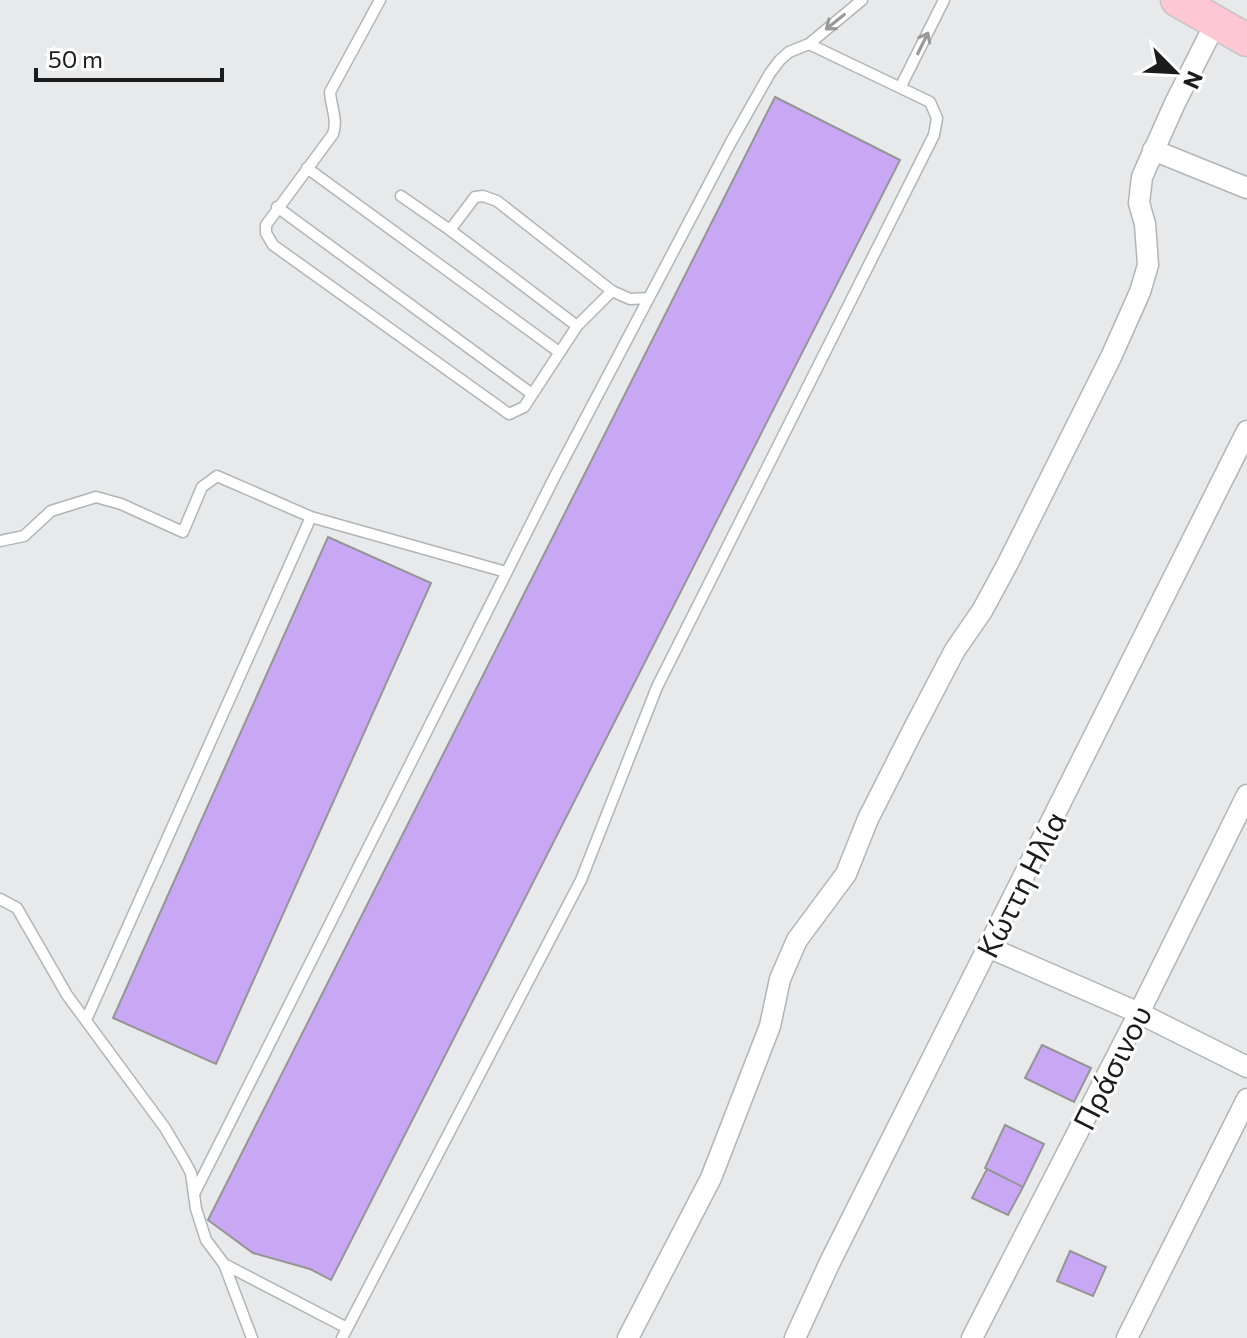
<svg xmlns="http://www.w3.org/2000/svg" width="1247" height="1338" font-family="Commissioner,sans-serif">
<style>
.building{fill:#c8a8f4;stroke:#959596;stroke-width:2}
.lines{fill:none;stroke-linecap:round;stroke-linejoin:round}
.lane-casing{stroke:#b3b4b5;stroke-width:13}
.street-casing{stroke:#b3b4b5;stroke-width:23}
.primary-casing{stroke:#c4c4c4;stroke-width:35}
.lane{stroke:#fff;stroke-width:10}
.street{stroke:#fff;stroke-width:20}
.primary{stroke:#fec7d4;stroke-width:32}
.oneway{stroke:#999}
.labels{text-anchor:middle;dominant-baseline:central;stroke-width:6;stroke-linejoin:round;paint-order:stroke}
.street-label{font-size:30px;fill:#1c1c1c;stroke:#fff}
</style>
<rect width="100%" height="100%" fill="#e8e9ea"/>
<path class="building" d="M775,97L900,160L331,1280L310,1269L253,1253L208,1220Z
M328,537L431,583L216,1064L113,1018Z
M1042,1045L1091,1068L1074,1102L1025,1078Z
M1005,1125L1044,1144L1023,1187L985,1168Z
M987,1169L1023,1187L1008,1215L972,1198Z
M1070,1251L1106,1267L1093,1296L1057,1281Z"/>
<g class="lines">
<defs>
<path id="lane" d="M380,0L330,92C331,107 338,120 333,134L266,225V233L273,245L509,414L524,407L577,326L612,291
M901,86L944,0
M307,168L559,352
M401,196L450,230
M277,207L532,394
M577,326L450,230L475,197L483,196L497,201L612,291L630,299L649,298
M0,541L24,536L51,511L96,497L121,504L183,532L202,487L217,476L311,517L506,572
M0,899L17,908L67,995L165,1128L184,1160L191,1173L196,1209L206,1240L224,1264L252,1338
M86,1020L311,517
M195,1192L554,478L731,142L770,73L780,60L789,52L809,44L862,0
M224,1264L347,1328
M342,1338L581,880L657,687L934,135L937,118L930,102L809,44"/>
<path id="street" d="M1153,150L1247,188
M988,947L1139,1013L1247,1067
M628,1338L711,1178L770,1026L780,979L797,940L846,874L868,819L912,732L955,650L982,611L1008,563L1111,357L1140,292L1148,265L1145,224L1139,203L1142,177L1175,103L1216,22
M795,1338L830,1262L1247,431
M972,1338L1139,1013L1247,795
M1127,1338L1247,1099"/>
<path id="primary" d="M1177,0L1247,40"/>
</defs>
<use href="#lane" class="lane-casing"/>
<use href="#street" class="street-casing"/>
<use href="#primary" class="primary-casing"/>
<use href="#lane" class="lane"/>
<use href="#street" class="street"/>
<use href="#primary" class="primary"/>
</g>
<defs><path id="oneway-shaft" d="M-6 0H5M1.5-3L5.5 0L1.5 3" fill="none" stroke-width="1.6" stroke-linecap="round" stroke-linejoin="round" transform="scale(2)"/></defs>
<g class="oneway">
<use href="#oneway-shaft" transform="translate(835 22) rotate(141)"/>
<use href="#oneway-shaft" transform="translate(923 43) rotate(-64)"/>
</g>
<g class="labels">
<g class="street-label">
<text transform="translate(1020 884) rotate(-63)">Κώττη Ηλία</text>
<text transform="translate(1111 1067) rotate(-63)">Πράσινου</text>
</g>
</g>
<g transform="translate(1175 72) rotate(114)" stroke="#ffffff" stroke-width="6" paint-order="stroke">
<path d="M0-6L14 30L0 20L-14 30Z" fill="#1c1c1c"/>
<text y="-12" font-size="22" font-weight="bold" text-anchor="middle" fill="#1c1c1c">N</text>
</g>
<path d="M36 68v12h186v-12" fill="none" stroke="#1c1c1c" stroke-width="4"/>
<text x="48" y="68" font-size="24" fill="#1c1c1c" stroke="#ffffff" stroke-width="6" paint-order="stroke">50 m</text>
</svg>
